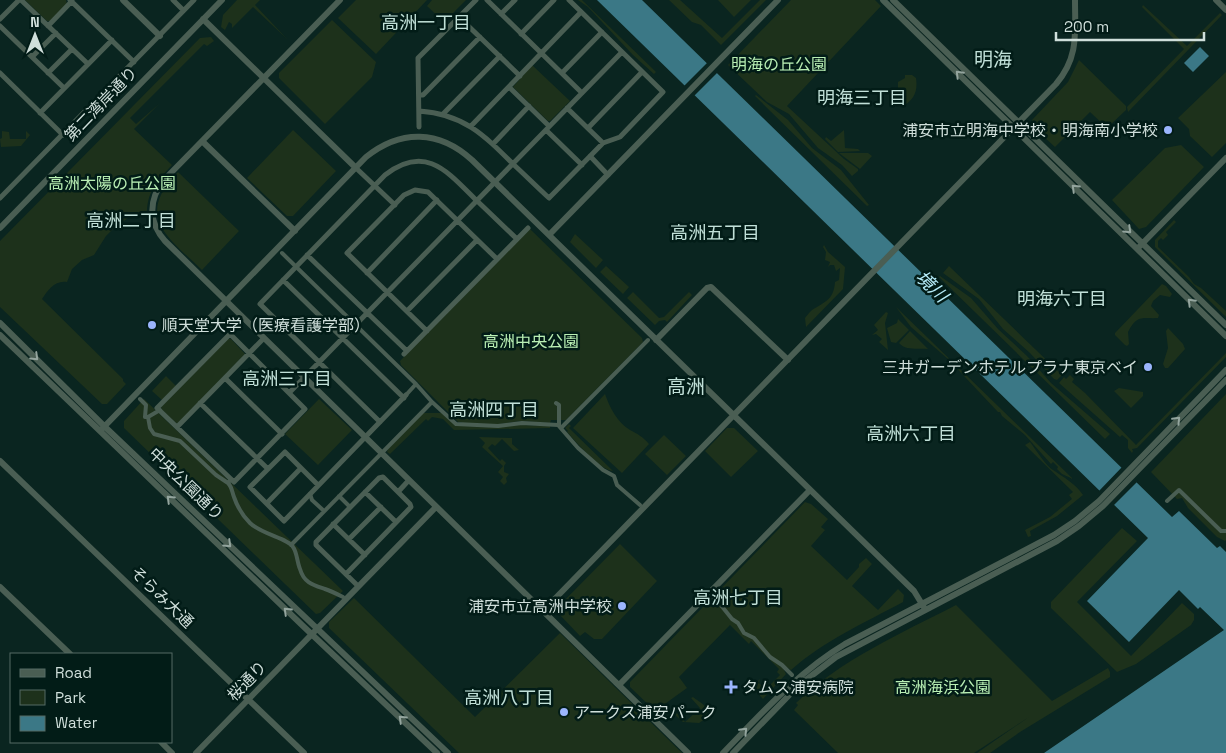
<svg xmlns="http://www.w3.org/2000/svg" width="1226" height="753" font-family="'Space Grotesk','Noto Sans JP',sans-serif">
<style>
.green{fill:#1d311b}
.water{fill:#3b7886}
.pier{fill:#0a2520}
.lines{fill:none;stroke-linecap:round;stroke-linejoin:round}
.pedestrian{stroke:#4a5e53;stroke-width:4}
.minor{stroke:#4a5e53;stroke-width:5}
.tertiary{stroke:#4a5e53;stroke-width:6}
.oneway{stroke:#94a59e}
.poi-dot{fill:#9bb5fd;stroke:#021c17;stroke-width:2}
.labels{text-anchor:middle;dominant-baseline:central;stroke-width:5;stroke-linejoin:round;paint-order:stroke}
.park-label{font-size:16px;fill:#b9efb4;stroke:#021c17}
.street-label{font-size:16px;fill:#d0dfdb;stroke:#021c17}
.poi-label{font-size:16px;fill:#d0dfdb;stroke:#021c17;text-anchor:end}
.neighbourhood-label{font-size:18px;fill:#c1e0d8;stroke:#021c17}
.water-label{font-size:18px;font-style:italic;fill:#b7edfa;stroke:#021c17}
.quarter-label{font-size:19px;fill:#c1e0d8;stroke:#021c17}
</style>
<rect width="100%" height="100%" fill="#0a2520"/>
<path class="green" d="M25,0H66L67,4L50,21H47Z
M237,0H260L255,5L287,39L253,7L232,28V24L229,22L225,30L221,27L223,15Z
M356,0H427L376,54L338,18Z
M432,0H466L444,22L427,6Z
M578,0H582L656,72L654,74L633,55L588,7Z
M669,0H680L722,38L760,0H766L721,45L701,25L692,22Z
M718,0H751L734,17Z
M791,0H875L881,6L787,106L844,159L858,169V171L852,176L842,165L818,148L789,114L767,102L728,65Z
M1143,5L1187,46L1220,13L1222,15L1128,112L1127,107L1184,49L1142,7Z
M332,20L376,62L372,77L325,124L279,78V73Z
M211,37L214,41L207,46L204,44L130,118L136,124L159,104L134,129L172,165C158,180 148,190 147,211L130,217L116,226L106,236L94,255L82,260L72,269L67,282C55,280 48,290 42,299L123,379V381L126,384L107,404H102L0,307V241L200,38Z
M1079,60L1126,106V110L1107,128L1090,112L1055,147L1032,126V120L1068,82Z
M532,65L570,101L550,121H548L513,87Z
M1226,72V143L1212,157L1190,136L1189,129L1178,118Z
M905,75H912L916,78C918,92 914,100 902,107L898,106V82L905,78Z
M756,95L788,120L812,148L841,170L869,205L867,206L755,96Z
M293,130L336,171L293,216H287L247,178Z
M844,130L845,148L858,149L860,151L838,152L825,139L826,137L831,141Z
M2,131L9,132L10,139H26V131L30,135L21,146L1,147L0,139L2,138Z
M1181,145L1204,167L1146,227L1139,229L1112,200L1165,148Z
M839,153H868L872,156L860,169Z
M178,172L239,231L202,270C168,237 134,217 178,172Z
M1174,220L1176,222L1166,232L1168,235L1163,240L1161,238L1158,241V247L1189,277L1194,284L1201,288L1226,311V317L1155,247V240Z
M530,229L642,338L643,342L566,420H551L550,423L521,421L493,425L462,423V422H458L401,365L400,361Z
M575,234L603,260L596,268L570,242Z
M824,245L828,252L845,267L843,289L806,327L805,318C808,314 812,309 817,307C829,300 834,296 835,282L839,280L840,268L836,271L834,265H830L828,267L830,262L825,260L826,252L823,247Z
M606,266L629,287L623,294L600,272Z
M949,266L951,268L1062,375L1057,380L1054,379L1030,353L1003,329L979,299L943,273Z
M940,276L971,298L998,329L1027,356L1051,383L1110,434L1105,439L939,277Z
M1162,284L1166,286L1172,294L1170,297L1160,295L1153,301L1151,306L1159,315L1158,318C1143,319 1137,314 1128,332L1129,344L1127,346L1125,345L1115,335V333Z
M633,292L659,318L664,317L689,292L692,295L667,322L665,320L659,321L655,325L627,298Z
M896,307L1073,479L1062,474L1057,469L1058,467L1053,462L1051,464L1025,435L1002,416L1000,412H998L948,359L911,327Z
M886,312L888,313L885,323L888,350L879,342L882,339L876,334L872,335L878,330L874,325Z
M898,319L909,330L896,343L891,342L887,328L897,323Z
M1168,328L1183,344L1185,349L1168,368H1165L1163,364L1168,348L1166,331Z
M910,331L928,349C918,348 906,351 899,343Z
M228,339H231L245,354L178,423H176L162,410L161,407Z
M1226,353V357L1137,448L1132,449L1133,451L1132,453L1128,448V440L1122,435L1120,437L1059,383L1064,377L1066,379L1070,375L1074,379L1072,382L1085,393L1136,445Z
M166,376L176,386L162,400L152,391Z
M1119,388L1143,392V396L1131,408L1114,391Z
M605,394C610,408 617,422 630,430C638,434 643,437 649,444L622,473L573,428Z
M1226,394V540L1225,541L1217,537L1188,508L1182,498L1177,499L1151,472Z
M144,399L343,591L320,613L316,614L124,428V421Z
M319,399L352,430L318,465L285,434Z
M423,413H442L457,426L521,425L550,426V428L454,430L443,419L432,417L428,421L426,419L390,454L387,452L388,449Z
M569,424L571,426L569,428L613,471C600,470 576,442 567,432L568,431L565,428Z
M727,428H734L758,451L731,477L705,451Z
M664,435L686,456L667,475L645,454Z
M479,437L512,438V444L519,450L514,451L502,439L495,446L492,444L488,448L500,461L502,459L506,463L504,466V472L509,474L506,478L507,482L504,485L500,481L503,477L498,472L503,466L482,447L485,443Z
M1030,442C1036,450 1046,466 1053,470C1063,477 1075,483 1083,495L1057,516L1030,531L1031,536L1028,537L1025,530L1050,517L1072,499L1069,495L1073,492L1025,445Z
M805,502L811,504L828,519L821,527L825,530L811,546L847,580L859,567V564L866,558L872,564L852,586L878,610L898,589L904,595L903,602C864,623 824,641 791,670L770,656L768,658L751,641L749,644L730,625L679,677L687,688L655,711L630,687V682Z
M1122,528L1137,541L1077,602L1131,656L1182,603L1194,614V620L1191,625L1136,664L1117,672L1051,608V602Z
M620,544L657,581L602,639H594L585,632L580,636L558,613V607Z
M354,598L475,717L560,633L682,753H459L329,628V622Z
M956,605L1052,701L1108,668L1110,672V677L1020,732L990,753H977L1029,717L974,753H838L794,710L798,705L796,703C842,659 900,634 956,605Z
M770,658L782,666L786,674L763,699L752,687L760,679L759,683L762,686L765,684L769,686L780,675L777,672L779,669L769,659Z
M693,697C700,703 709,705 708,717L699,723L683,722L675,715L677,713L685,722L700,708L691,698Z"/>
<path class="water" d="M597,0H642L1172,517L1179,511L1217,548L1220,546L1226,552V753H1044L1224,630L1200,607L1198,609L1179,590L1129,642L1087,601L1148,538Z
M1200,47L1209,56L1193,72L1184,63Z"/>
<path class="pier" d="M709,61L719,71L693,97L683,87Z
M1123,466L1138,481L1112,507L1098,492Z"/>
<g class="lines">
<path class="pedestrian" d="M282,253L416,384L406,395
M416,384L432,402
M140,399L146,405L145,417H148L150,428L154,434L180,441L216,475L228,483
M556,403L559,405V426
M148,417L160,410
M561,428L648,340
M231,479L228,483C232,487 232,492 234,497C237,506 242,515 250,523C261,534 289,539 293,547C297,552 297,562 300,569C304,583 313,585 325,589C331,591 337,594 343,597
M310,494L312,500L324,511
M339,496L350,507
M1167,501L1179,490L1221,531H1226
M291,545L432,402L456,424L498,426L522,423L558,425L578,448L603,470L614,476L617,485L640,505
M710,596L720,604L732,619L738,623L744,633L754,638L770,657L782,665L792,675"/>
<path class="minor" d="M21,0L88,64
M70,0L134,62
M173,0L183,10
M487,0L582,93
M501,14L515,0
M459,17L520,76
M0,19L19,0
M0,26L64,88
M48,26L72,1
M521,34L554,0
M32,57L56,33
M0,73L63,135
M48,73L72,49
M562,73L602,32
M509,87L549,126
M419,95H423L480,37
M567,108L603,143
M419,111C463,114 483,134 513,164C525,175 537,187 549,198L603,143L620,137L663,92L569,0
M40,113L112,40
M443,114L500,56
M471,126L581,12
M419,127L418,58L476,0
M588,128L642,72
M546,130L582,165
M493,144L529,106
M590,156L608,175
M356,168L395,205
M0,198L194,0
M307,255L407,351
M367,273L437,200
M283,280L404,398
M407,311L477,240
M427,331L347,253L404,195L415,190L428,192L497,259
M230,334L305,409L234,482L157,408Z
M404,354L528,228
M225,378L282,434
M289,393L622,52
M200,403L268,469
M380,422L260,304L385,175C425,144 447,171 475,199C489,212 503,226 517,239
M177,427L264,338
M318,485L285,452L250,487L284,521L406,395
M365,492L396,522
M398,492L409,480
M267,503L301,468
M333,524L365,555
M349,539L381,507
M346,574L411,507L410,504L383,477L379,478L316,542V545L358,586"/>
<path class="tertiary" d="M123,0L160,36
M340,0L163,181C148,201 149,223 165,241L688,753
M883,0L1226,336
M893,0L1226,325
M1216,0L1226,10
M203,19L356,168
M202,141L295,231
M0,228L222,0
M549,235L778,0
M1139,247L1226,158
M0,323L104,426L448,753
M0,335L303,626L437,753
M656,340L707,288L711,287L788,360
M100,431L366,157C401,129 439,130 472,160L914,591L925,609
M0,461L304,753
M0,587L70,654
M543,611L1056,84C1079,57 1075,33 1075,0
M619,685L810,490
M161,742L172,753
M196,753L436,507
M723,753C761,714 798,672 845,644L1054,535L1075,521L1099,501L1226,370
M733,753L798,686L836,657L1057,541L1079,526L1103,506L1226,380"/>
</g>
<defs><path id="oneway-chevron" d="M-2-3.5L2.5 0L-2 3.5" fill="none" stroke-width="1.6" stroke-linecap="round" stroke-linejoin="round" transform="scale(1.25)"/></defs>
<g class="oneway">
<use href="#oneway-chevron" transform="translate(959 74) rotate(-135)"/>
<use href="#oneway-chevron" transform="translate(1075 188) rotate(-136)"/>
<use href="#oneway-chevron" transform="translate(1128 230) rotate(44)"/>
<use href="#oneway-chevron" transform="translate(1191 302) rotate(-135)"/>
<use href="#oneway-chevron" transform="translate(35 357) rotate(44)"/>
<use href="#oneway-chevron" transform="translate(1177 420) rotate(-46)"/>
<use href="#oneway-chevron" transform="translate(170 499) rotate(-136)"/>
<use href="#oneway-chevron" transform="translate(228 544) rotate(44)"/>
<use href="#oneway-chevron" transform="translate(287 611) rotate(-136)"/>
<use href="#oneway-chevron" transform="translate(402 719) rotate(-136)"/>
<use href="#oneway-chevron" transform="translate(744 731) rotate(-46)"/>
</g>
<g class="poi-dot">
<circle cx="1168" cy="130" r="5"/>
<circle cx="152" cy="325" r="5"/>
<circle cx="1148" cy="367" r="5"/>
<circle cx="622" cy="606" r="5"/>
<path d="M728.5 679.5h5v5h5v5h-5v5h-5v-5h-5v-5h5z"/>
<circle cx="564" cy="712" r="5"/>
</g>
<g class="labels">
<g class="park-label">
<text x="779" y="64">明海の丘公園</text>
<text x="112" y="183">高洲太陽の丘公園</text>
<text x="531" y="341">高洲中央公園</text>
<text x="943" y="687">高洲海浜公園</text>
</g>
<g class="street-label">
<text transform="translate(101 104) rotate(-46)">第二湾岸通り</text>
<text transform="translate(186 484) rotate(44)">中央公園通り</text>
<text transform="translate(162 597) rotate(44)">そらみ大通</text>
<text transform="translate(247 681) rotate(-46)">桜通り</text>
</g>
<g class="poi-label">
<text x="1158" y="130">浦安市立明海中学校・明海南小学校</text>
<text x="162" y="325" text-anchor="start">順天堂大学（医療看護学部）</text>
<text x="1138" y="367">三井ガーデンホテルプラナ東京ベイ</text>
<text x="612" y="606">浦安市立高洲中学校</text>
<text x="742" y="687" text-anchor="start">タムス浦安病院</text>
<text x="574" y="712" text-anchor="start">アークス浦安パーク</text>
</g>
<g class="neighbourhood-label">
<text x="426" y="22">高洲一丁目</text>
<text x="862" y="97">明海三丁目</text>
<text x="131" y="220">高洲二丁目</text>
<text x="715" y="232">高洲五丁目</text>
<text x="1062" y="298">明海六丁目</text>
<text x="287" y="378">高洲三丁目</text>
<text x="494" y="409">高洲四丁目</text>
<text x="911" y="433">高洲六丁目</text>
<text x="738" y="597">高洲七丁目</text>
<text x="509" y="697">高洲八丁目</text>
</g>
<g class="water-label">
<text transform="translate(932 286) rotate(44)">境川</text>
</g>
<g class="quarter-label">
<text x="993" y="59">明海</text>
<text x="686" y="386">高洲</text>
</g>
</g>
<rect x="10" y="653" width="162" height="90" fill="#021c17" stroke="#546a65"/>
<rect x="20" y="669" width="25" height="8" fill="#4a5e53" stroke="#546a65"/>
<text x="55" y="678" font-size="15" fill="#d0dfdb">Road</text>
<rect x="20" y="690" width="25" height="15" fill="#1d311b" stroke="#546a65"/>
<text x="55" y="703" font-size="15" fill="#d0dfdb">Park</text>
<rect x="20" y="716" width="25" height="15" fill="#3b7886" stroke="#546a65"/>
<text x="55" y="728" font-size="15" fill="#d0dfdb">Water</text>
<g transform="translate(35 35)" stroke="#021c17" stroke-width="4" paint-order="stroke">
<path d="M0-4L9 19L0 12L-9 19Z" fill="#d0dfdb"/>
<text y="-8" font-size="14" font-weight="bold" text-anchor="middle" fill="#d0dfdb">N</text>
</g>
<path d="M1056 32v8h148v-8" fill="none" stroke="#d0dfdb" stroke-width="2.5"/>
<text x="1064" y="32" font-size="15" fill="#d0dfdb" stroke="#021c17" stroke-width="4" paint-order="stroke">200 m</text>
</svg>
